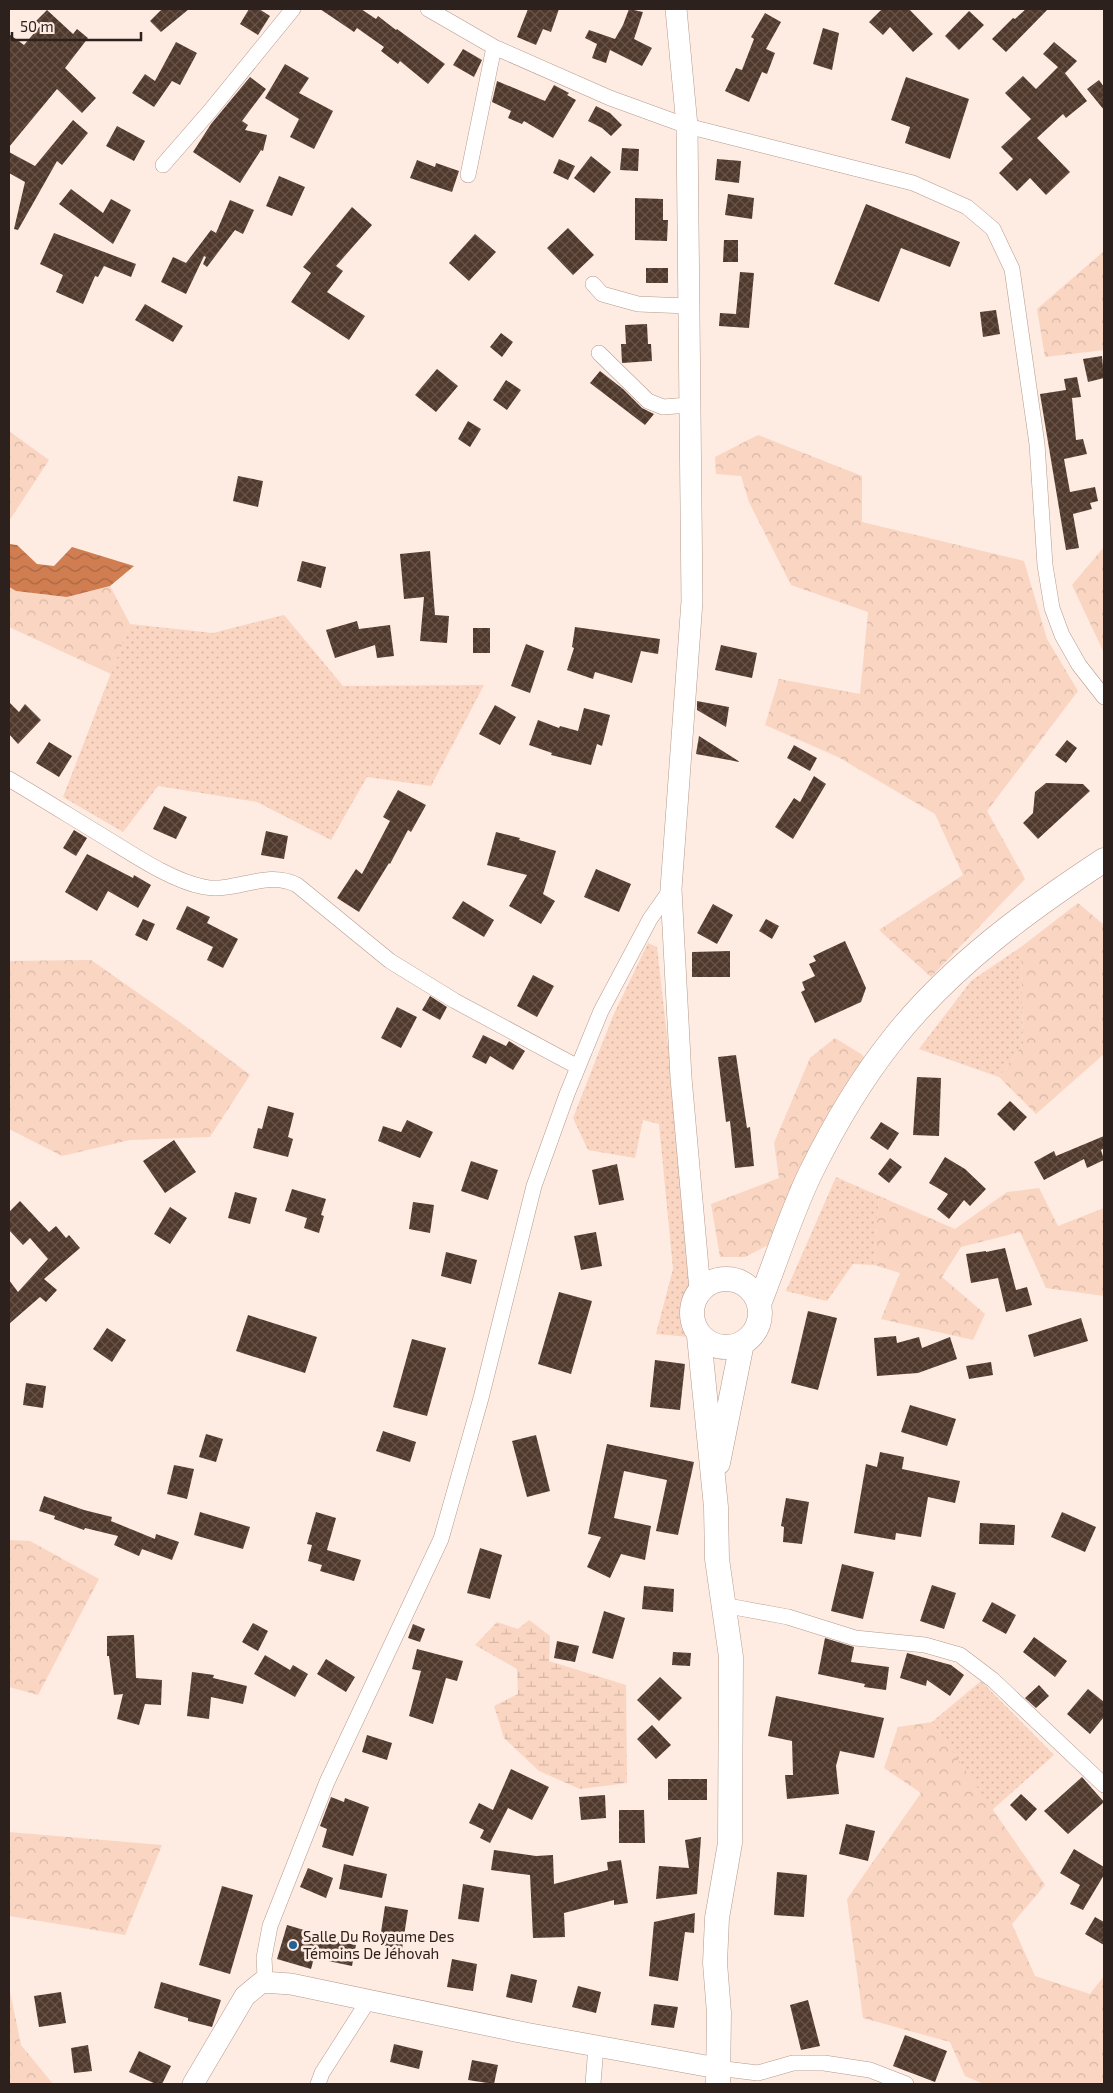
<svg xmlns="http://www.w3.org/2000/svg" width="1113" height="2093" font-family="'Exo 2',sans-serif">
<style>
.grass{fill:url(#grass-dots)}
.forest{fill:url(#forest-crowns)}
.wetland{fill:url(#wetland-marsh)}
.water{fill:url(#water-waves)}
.building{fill:url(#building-cross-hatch)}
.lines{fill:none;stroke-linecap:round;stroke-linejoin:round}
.street-casing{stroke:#b69a8c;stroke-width:16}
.secondary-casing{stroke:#b69a8c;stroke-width:22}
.primary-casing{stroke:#b69a8c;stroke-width:25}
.street{stroke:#fff;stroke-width:15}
.secondary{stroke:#fff;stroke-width:21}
.primary{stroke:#fff;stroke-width:24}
.poi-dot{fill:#216297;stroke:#feebe2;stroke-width:2}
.labels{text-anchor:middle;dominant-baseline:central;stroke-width:5;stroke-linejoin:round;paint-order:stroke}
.poi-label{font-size:15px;fill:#2c211c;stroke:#feebe2;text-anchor:start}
</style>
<defs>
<pattern id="grass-dots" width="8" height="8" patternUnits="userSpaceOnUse" patternTransform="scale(1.25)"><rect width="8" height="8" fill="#fad5c2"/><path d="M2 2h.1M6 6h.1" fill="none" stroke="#d6b7a6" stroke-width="1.8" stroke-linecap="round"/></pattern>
<pattern id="forest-crowns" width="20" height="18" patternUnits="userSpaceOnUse" patternTransform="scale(1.25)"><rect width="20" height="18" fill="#fad5c2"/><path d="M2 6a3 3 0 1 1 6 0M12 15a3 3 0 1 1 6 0" fill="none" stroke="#d6b7a6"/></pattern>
<pattern id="wetland-marsh" width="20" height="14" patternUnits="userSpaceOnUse" patternTransform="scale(1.25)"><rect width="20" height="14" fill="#fad5c2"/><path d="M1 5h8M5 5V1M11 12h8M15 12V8" fill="none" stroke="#d6b7a6"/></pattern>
<pattern id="water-waves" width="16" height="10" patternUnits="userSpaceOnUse" patternTransform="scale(1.25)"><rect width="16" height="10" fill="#d07e51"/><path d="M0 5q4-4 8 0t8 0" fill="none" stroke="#a96742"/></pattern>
<pattern id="building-cross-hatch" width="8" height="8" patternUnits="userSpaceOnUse" patternTransform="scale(1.25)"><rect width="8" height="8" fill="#50392c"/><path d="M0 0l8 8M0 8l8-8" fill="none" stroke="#665349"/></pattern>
</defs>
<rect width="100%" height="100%" fill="#feebe2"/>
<path class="grass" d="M284,615L343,686L484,685L431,786L367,777L331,840L257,802L158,786L123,832L63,797L130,624L213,633Z
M648,943L657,947L701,1338L656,1334L673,1269L659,1124L643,1120L635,1158L588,1150L573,1118L613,1016Z
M1021,947L1023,1044L999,1077L919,1049L971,981Z
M836,1177L879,1196L874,1265L853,1264L827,1301L786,1291Z
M981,1681L1054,1755L992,1810L932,1722Z"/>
<path class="forest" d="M1104,251V350L1045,357L1037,309Z
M9,431L49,460L9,521Z
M758,435L862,476V522L1024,561L1047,639L1078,691L987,811L1025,879L931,977L879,930L963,875L935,814L838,757L765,725L779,679L860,694L868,612L791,585L749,502L741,476L716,474L715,457Z
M1104,547V653L1072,585Z
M110,586L130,624L111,674L9,627V587L16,591L67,597Z
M1078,903L1104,925V1054L1036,1114L999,1077L1023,1044L1021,947Z
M91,960L181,1023L250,1075L210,1137L130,1140L62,1156L9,1129V961Z
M835,1038L861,1054L868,1061L776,1241L745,1257H720L711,1204L779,1178L774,1143L810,1058Z
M1039,1188L1058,1226L1104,1208V1296L1046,1288L1020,1232L961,1247L942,1277L985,1314L973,1340L881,1319L900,1273L874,1265L879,1196L955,1229L1007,1192Z
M9,1540L30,1541L99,1579L38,1695L9,1687Z
M932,1722L1045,1885L1012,1924L1035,1976L1090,1994L1104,1976V2084H984L965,2076L950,2042L863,2018L847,1899L921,1793L884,1768L898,1727Z
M9,1832L162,1845L125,1935L9,1916Z
M9,1987L21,2045L53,2084H9Z"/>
<path class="wetland" d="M529,1620L550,1636L549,1661L626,1685L627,1783L580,1789L539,1771L504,1738L494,1706L518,1694L517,1669L475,1645L497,1622L518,1629Z"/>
<path class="water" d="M9,544L17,545L37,564L54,566L72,547L134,566L110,586L67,597L16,591L9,587Z"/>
<path class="building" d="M162,9H189L161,32L150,21Z
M249,9H259L270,16L258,35L240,24Z
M320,9H361L376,19L378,16L396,30L397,29L445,64L428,84L400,61L398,64L381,51L384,47L357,28L354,32Z
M528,9H559L551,32L543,29L536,45L517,37Z
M629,9L643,12L634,39L652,48L642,66L610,50L606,63L592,58L597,44L585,38L589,30L615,39L623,25Z
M882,9H909L933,34L913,52L890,27L883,35L869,22Z
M1026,9H1048L1006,52L992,39L1013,18L1015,19Z
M47,10L73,34L77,29L88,38L65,68L96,98L82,113L57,89L9,147V34L24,45L41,25L36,21Z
M969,11L984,25L959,50L945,36Z
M765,13L781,22L766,49L775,53L767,74L762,72L749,102L725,91L736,68L742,70L754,39L751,37Z
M823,28L839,33L832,70L813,64Z
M176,42L197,53L180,85L172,81L154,107L132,93L145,74L155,81Z
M1054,42L1077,61L1065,73L1064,72L1087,101L1066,118L1063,114L1037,138L1070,172L1046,195L1030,178L1017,191L999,173L1013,159L1001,147L1031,119L1005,93L1023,76L1036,89L1058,67L1043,54Z
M463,49L482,60L474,77L453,65Z
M285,64L309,78L299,93L333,111L314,149L290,137L299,119L265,98Z
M250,77L266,89L242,121L248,125L245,130L267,135L263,151L261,150L240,183L193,152L211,124Z
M906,77L969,99L950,159L905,143L910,127L891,120Z
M1099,80L1104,87V110L1087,89Z
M497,81L545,101L554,85L569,93L567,95L576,100L553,138L524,121L522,124L508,118L511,111L492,102Z
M596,106L610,113L622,125L611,136L602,128L588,121Z
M73,120L88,133L62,165L57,161L18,230L14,229L25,182L9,173V152L35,166Z
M117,126L145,141L134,161L106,146Z
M622,148L639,149L638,171L620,170Z
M591,156L611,172L594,193L574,178Z
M559,159L575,166L568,180L553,173Z
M717,159L741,161L739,183L715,180Z
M417,160L435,167L436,163L459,171L452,192L410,178Z
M279,176L305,187L292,216L266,206Z
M71,189L103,213L111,199L131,210L113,244L59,204Z
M728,194L754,198L752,219L725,215Z
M635,198L663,199V220H668L667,241L635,240Z
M230,200L254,210L243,234L235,230L207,267L203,264L206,257L204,256L186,294L161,282L173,257L186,263L211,230L216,233Z
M866,204L960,242L950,267L901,248L879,302L834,284Z
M352,207L372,225L336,266L343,271L327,292L365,316L349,340L291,302L311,273L303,267Z
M568,228L594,255L573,275L547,248Z
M54,233L136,264L131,277L104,266L98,277L95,276L83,304L56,292L63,275L40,264Z
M475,234L496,252L469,281L449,263Z
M724,240H738V262H723Z
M646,268H668V283H646Z
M740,272L754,273L749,328L719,326L720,313L736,314Z
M145,304L183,326L173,342L135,320Z
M996,310L1000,334L983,337L980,312Z
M647,324L648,344H651L652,361L622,363L621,344H626L625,325Z
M501,333L513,342L502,357L490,347Z
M1102,356L1104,378L1088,382L1083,359Z
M437,369L458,386L436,412L415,395Z
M600,371L623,389L642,408L654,414L645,425L590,383Z
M1077,377L1081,397L1072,398L1076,440L1083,439L1087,454L1064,459L1070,492L1095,487L1098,501L1090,503L1092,509L1073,514L1079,548L1066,550L1040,394L1066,390L1064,379Z
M506,380L521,390L507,410L493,400Z
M468,421L481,429L470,447L458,439Z
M238,476L263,481L258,507L233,501Z
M430,551L435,615L449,616L447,643L420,641L424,597L404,599L400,554Z
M302,561L326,567L321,588L297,581Z
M357,621L359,629L390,625L394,656L377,658L375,645L335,658L326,630Z
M575,627L660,639L658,654L641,651L632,683L595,672L593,679L567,670L574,648L572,647Z
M473,628H490V653H473Z
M526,644L544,651L530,693L511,686Z
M721,645L757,653L752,678L715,670Z
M697,701L729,707L726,727L697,710Z
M9,702L19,712L25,704L41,720L18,744L9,734Z
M495,705L516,717L500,745L479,734Z
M584,708L610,715L602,746L597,744L591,765L551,755L552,753L529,745L538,720L559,728L560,726L578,731Z
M699,736L740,762L696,754Z
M1067,740L1077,748L1066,763L1055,755Z
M49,742L72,756L59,777L36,763Z
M794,745L817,758L810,771L787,758Z
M814,776L826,784L793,839L775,827L794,798L800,802Z
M1046,783L1083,784L1090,791L1038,839L1023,823L1033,813L1035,792Z
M398,790L426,805L411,832L408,830L390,864L389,863L359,912L337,898L356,869L362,874L390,821L383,817Z
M164,806L187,817L176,839L153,829Z
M74,830L87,838L76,856L63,848Z
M266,831L288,836L284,859L261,855Z
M496,832L520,838L519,840L556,851L543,894L555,901L541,924L509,906L527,875L487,865Z
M87,854L133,878L134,875L151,885L138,908L108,891L97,911L65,892Z
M596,869L631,884L619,912L584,897Z
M463,901L494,920L484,937L452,918Z
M713,904L733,915L717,944L697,933Z
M187,906L210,917L207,923L238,939L223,968L207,960L213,947L176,929Z
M143,919L155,924L147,941L135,935Z
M766,919L779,926L772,939L759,931Z
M845,941L866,988L861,1002L815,1023L801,992L805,990L802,982L815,976L809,964L816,961L813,956Z
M730,951V977H692V952Z
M533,975L554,986L537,1017L517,1006Z
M430,996L447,1007L440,1020L422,1010Z
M397,1007L417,1017L401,1048L381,1038Z
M483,1035L506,1046L509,1041L525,1051L513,1070L490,1056L486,1064L472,1057Z
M736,1055L747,1128L750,1127L754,1166L735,1168L730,1121L726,1122L718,1057Z
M917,1077L941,1078L939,1136L913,1135Z
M1010,1101L1027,1117L1014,1131L997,1114Z
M268,1106L294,1113L288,1137L293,1139L288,1157L253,1148L258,1128L262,1129Z
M407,1120L433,1132L420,1158L378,1141L383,1126L401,1132Z
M881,1122L899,1133L888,1150L870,1138Z
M1104,1136V1148L1101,1150L1104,1160L1087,1168L1084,1159L1044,1180L1034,1162L1054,1151L1056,1156Z
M174,1140L196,1172L165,1193L143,1161Z
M945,1157L965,1169L986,1189L970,1206L964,1200L949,1219L937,1209L948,1194L929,1183Z
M890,1158L902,1167L889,1183L878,1174Z
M471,1161L498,1170L488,1200L461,1191Z
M617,1164L624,1200L599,1205L592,1170Z
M292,1189L326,1199L321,1215L324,1216L319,1233L304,1228L307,1218L285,1211Z
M235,1192L257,1198L250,1224L228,1218Z
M20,1201L49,1232L56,1226L66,1238L69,1235L80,1248L44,1279L57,1290L46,1302L40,1297L9,1324V1280L18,1292L48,1259L30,1238L23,1245L9,1230V1212Z
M413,1202L434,1205L430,1233L409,1229Z
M170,1207L187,1218L170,1244L154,1234Z
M596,1232L602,1266L581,1270L574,1236Z
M1005,1248L1016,1290L1027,1287L1032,1305L1006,1312L998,1278L971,1283L966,1254L986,1251V1252Z
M446,1252L477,1260L471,1284L441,1276Z
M559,1292L592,1301L571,1374L538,1364Z
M808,1311L837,1318L818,1390L791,1383Z
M248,1315L317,1337L305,1373L236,1351Z
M1081,1318L1088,1341L1034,1357L1028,1335Z
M107,1328L126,1340L112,1362L93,1349Z
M896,1336L897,1343L919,1337L922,1348L950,1337L957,1359L918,1373L877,1376L874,1338Z
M412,1339L446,1348L427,1416L393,1407Z
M655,1360L685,1364L680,1410L650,1407Z
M991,1362L993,1375L969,1379L966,1366Z
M26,1383L46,1386L43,1408L23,1405Z
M910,1405L956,1419L947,1446L901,1432Z
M383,1431L416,1442L410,1462L376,1451Z
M206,1434L223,1439L216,1462L199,1457Z
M536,1435L550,1491L527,1497L512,1441Z
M607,1444L694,1462L678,1535L656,1531L667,1480L624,1471L614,1518L651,1526L645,1560L621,1554L610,1578L587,1567L601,1537L588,1534Z
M880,1452L904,1457L902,1469L960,1481L955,1503L928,1497L921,1537L896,1533L895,1540L854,1533L866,1464L877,1467Z
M174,1465L194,1469L187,1499L167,1494Z
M44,1496L84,1510L112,1517L111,1521L155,1539L156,1534L179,1542L172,1560L142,1549L139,1556L114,1545L118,1536L85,1528L84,1530L54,1519L55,1516L39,1511Z
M786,1498L809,1502L802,1544L783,1542L784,1527L781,1526Z
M200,1512L250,1527L243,1549L194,1535Z
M316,1512L336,1518L327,1550L361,1560L354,1581L320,1571L322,1565L308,1561L312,1545L307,1544Z
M1062,1512L1096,1527L1085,1552L1051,1537Z
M980,1523L1015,1525L1014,1545L979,1544Z
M480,1548L502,1555L490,1599L467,1593Z
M842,1564L874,1572L863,1619L831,1611Z
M932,1585L956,1593L944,1629L920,1621Z
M644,1586L674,1589L673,1612L642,1609Z
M992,1602L1016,1615L1006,1634L982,1621Z
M604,1611L625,1618L613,1659L592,1653Z
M253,1623L268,1631L258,1651L242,1642Z
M413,1624L425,1629L420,1642L408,1638Z
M134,1635L136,1678L162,1680L161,1705L145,1704L139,1725L117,1719L123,1694L114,1695L109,1656H107V1636Z
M1034,1637L1067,1661L1055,1677L1023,1652Z
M825,1638L854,1647L851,1662L889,1667L886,1690L864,1687L865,1684L818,1674Z
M557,1641L579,1646L575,1662L554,1658Z
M417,1649L463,1661L457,1681L446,1678L433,1724L409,1716L421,1671L412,1669Z
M673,1652L691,1653L690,1666L672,1665Z
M907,1653L951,1665L964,1675L950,1696L927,1680L926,1686L900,1678Z
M265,1655L290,1670L293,1665L308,1674L295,1697L254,1674Z
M326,1659L355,1677L346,1692L317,1674Z
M192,1672L214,1675L213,1678L247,1686L243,1704L211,1697L209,1719L187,1716Z
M660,1677L682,1698L659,1721L637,1700Z
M1039,1685L1049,1696L1036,1708L1025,1698Z
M1088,1689L1104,1702V1717L1090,1734L1067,1714Z
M776,1696L884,1718L874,1758L840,1751L836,1766L839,1794L787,1799L785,1775H793L792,1741L768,1736Z
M652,1725L671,1745L656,1759L637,1739Z
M367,1735L392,1743L387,1760L362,1752Z
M511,1769L549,1787L532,1820L508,1808L490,1843L480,1838L484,1830L469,1823L479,1803L493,1810Z
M1082,1777L1104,1802L1068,1834L1044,1811Z
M668,1779H707V1800H668Z
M1021,1794L1037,1809L1026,1821L1010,1805Z
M605,1795L606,1818L581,1820L579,1797Z
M331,1797L344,1802L345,1798L369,1807L353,1856L322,1847L327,1829L320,1826Z
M619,1810H644L645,1843H619Z
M846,1824L875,1831L868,1861L839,1854Z
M701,1837L697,1894L656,1899L659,1866L689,1868L685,1840Z
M1074,1849L1104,1867V1875L1083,1910L1070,1904L1080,1885L1060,1873Z
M494,1850L536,1856L553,1855L554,1884L608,1870L607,1862L621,1860L628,1903L614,1905V1900L564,1913L565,1937L533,1938L530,1875L491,1870Z
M344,1864L387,1874L382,1898L339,1889Z
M308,1868L333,1878L326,1898L300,1887Z
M777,1872L807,1875L804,1917L774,1915Z
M463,1884L484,1888L479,1922L458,1919Z
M222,1886L253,1895L230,1974L199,1965Z
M385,1906L408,1910L402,1949L379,1945Z
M695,1913L694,1933L685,1932L678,1981L649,1976L654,1922Z
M1095,1917L1104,1922V1945L1085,1934Z
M287,1925L321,1935L320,1938L356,1945L352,1966L314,1958L311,1969L277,1959Z
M452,1959L477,1964L473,1991L447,1987Z
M511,1974L537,1980L532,2003L506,1997Z
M161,1982L221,2000L212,2027L188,2021V2018L154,2008Z
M578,1986L601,1992L596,2013L572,2007Z
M61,1992L66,2023L39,2027L34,1996Z
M808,2000L820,2046L801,2050L790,2005Z
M654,2004L678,2007L674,2028L651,2025Z
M905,2035L947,2051L935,2082L893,2066Z
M394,2044L423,2051L419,2069L390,2062Z
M88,2045L92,2071L74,2073L71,2048Z
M139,2051L171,2066L162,2084H156L129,2072Z
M472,2060L498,2065L494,2084L468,2080Z"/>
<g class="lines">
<defs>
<path id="street" d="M428,9L494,47L610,98L687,126L913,183L967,207L993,229L1012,269L1037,444L1045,565L1052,608L1062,635L1079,665L1104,697
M163,165L210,111L293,9
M468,175L494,47
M593,284L602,294L638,304L688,306
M599,353L648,401L663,407L689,405
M9,779C41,798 73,818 106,838C134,855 172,881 204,887C236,893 267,869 297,885L390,961L455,1001L578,1067
M723,1605L788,1617L855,1638L925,1645L960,1655L993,1680L1104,1785
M262,1982L265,1976L264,1958L270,1926L327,1782L441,1539L481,1398L534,1186L567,1094L601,1011L650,919L671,889
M717,2068L758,2073L793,2063H824L870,2070L906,2084
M318,2084L322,2073L368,2001
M593,2084L596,2046"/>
<path id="secondary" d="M676,9L687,126L692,601L671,889L681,1078L700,1290
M193,2084L245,1996L262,1982L291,1984L525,2033L717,2068"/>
<path id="primary" d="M692 1313a34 34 0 1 1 68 0a34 34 0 1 1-68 0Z
M759,1304C776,1261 790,1216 810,1174C833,1127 861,1079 894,1038C951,966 1028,910 1104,860
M699,1336L716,1507L717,1559L731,1657L730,1843L717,1918L715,1963L719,2013L718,2084
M718,1463L742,1343"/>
</defs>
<use href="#street" class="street-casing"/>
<use href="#secondary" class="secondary-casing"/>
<use href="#primary" class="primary-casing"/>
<use href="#street" class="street"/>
<use href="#secondary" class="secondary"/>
<use href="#primary" class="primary"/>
</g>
<circle class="poi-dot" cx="293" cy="1945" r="5"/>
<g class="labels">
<g class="poi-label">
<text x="303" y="1936">Salle Du Royaume Des<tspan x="303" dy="17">Témoins De Jéhovah</tspan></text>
</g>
</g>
<rect width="1113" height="2093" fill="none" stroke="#2c211c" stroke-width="20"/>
<path d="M12 32v8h129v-8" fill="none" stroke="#2c211c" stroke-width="2.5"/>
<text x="20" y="32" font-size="15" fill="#2c211c" stroke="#feebe2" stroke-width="4" paint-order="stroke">50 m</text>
</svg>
